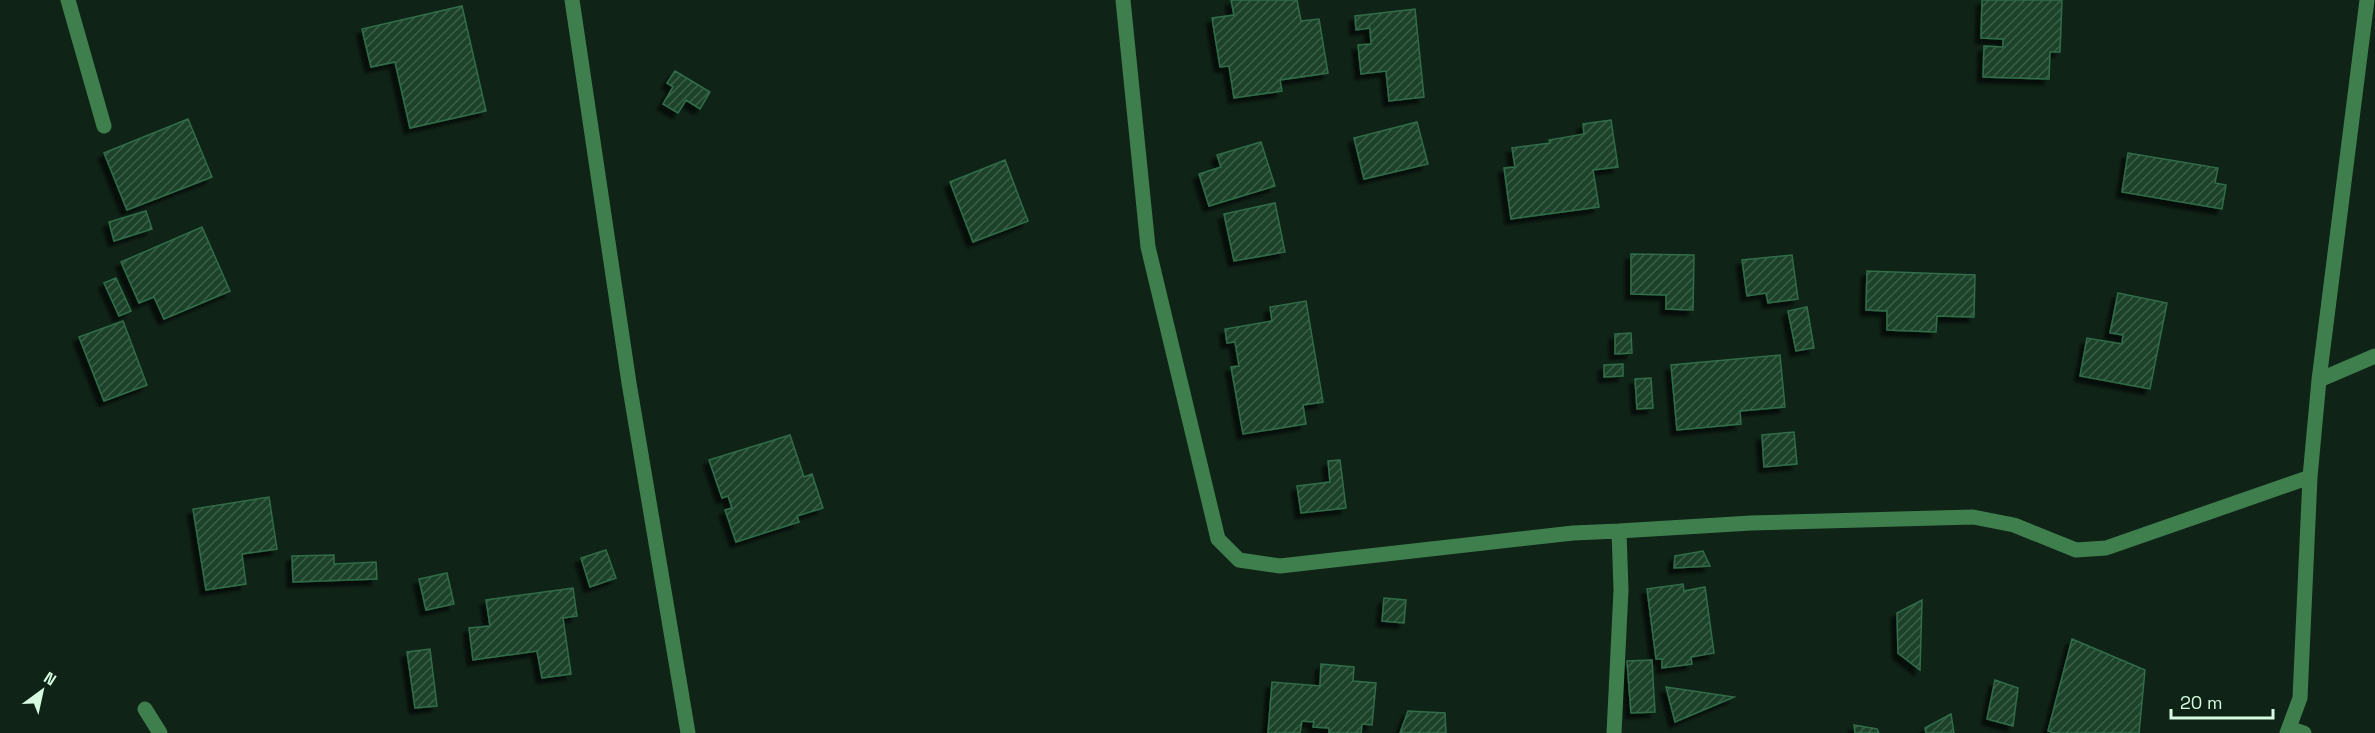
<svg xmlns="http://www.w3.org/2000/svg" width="2375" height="733" font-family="'Space Grotesk',sans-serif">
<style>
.building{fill:url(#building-hatch);stroke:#306d48;stroke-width:1.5;filter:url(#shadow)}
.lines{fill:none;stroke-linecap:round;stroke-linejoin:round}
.minor{stroke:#3e7f4d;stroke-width:15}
</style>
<defs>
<pattern id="building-hatch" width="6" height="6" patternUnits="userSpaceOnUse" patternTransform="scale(1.5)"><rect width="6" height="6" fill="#1d432c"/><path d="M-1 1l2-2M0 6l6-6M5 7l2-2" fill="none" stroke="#3d5f4a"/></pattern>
<filter id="shadow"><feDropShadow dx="-5.5" dy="5.5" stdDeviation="1.5" flood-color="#0009"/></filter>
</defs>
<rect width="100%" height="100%" fill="#102317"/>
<path class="building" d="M1231,0H1297L1301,21L1319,19L1328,73L1280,80L1282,91L1234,98L1229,66L1220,67L1212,18L1234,15Z
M1982,0H2062L2060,52H2050L2049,79L1983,77L1984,46L2003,47V39L1981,38Z
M462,6L486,111L410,128L395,62L371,67L362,29Z
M1415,9L1424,97L1389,101L1386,71L1361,74L1358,45L1371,44L1370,28L1356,30L1355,16Z
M675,71L710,92L700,109L686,100L678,113L663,104L673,87L667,83Z
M188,119L212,177L127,210L104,153Z
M1611,120L1618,167L1593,170L1599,207L1511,219L1504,168L1515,167L1512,148L1550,143L1549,140L1584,134L1583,124Z
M1417,122L1428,164L1364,179L1354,138Z
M1261,142L1275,186L1209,206L1199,174L1221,167L1217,155Z
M2128,153L2218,168L2215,183L2226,185L2222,209L2122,192Z
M1005,160L1028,221L973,242L950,182Z
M1275,203L1285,252L1234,261L1224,214Z
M146,211L152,229L114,241L109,222Z
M202,227L230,291L164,319L154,297L139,303L121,262Z
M1631,254L1694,255L1693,310L1666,309V295L1631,294Z
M1792,255L1798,299L1768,303L1766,293L1747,296L1742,260Z
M1867,271L1975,275L1974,317L1937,316L1936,332L1887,330V311L1866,310Z
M116,278L131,311L119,316L104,283Z
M2118,293L2167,303L2150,389L2080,376L2087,338L2122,344L2123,335L2110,333Z
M1306,301L1323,402L1303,405L1306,424L1243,434L1231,367L1239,366L1235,342L1227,343L1225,329L1272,321L1270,307Z
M1807,307L1814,348L1796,351L1788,311Z
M123,321L147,385L104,401L79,337Z
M1631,333L1632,353L1615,354V334Z
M1780,355L1785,407L1740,411L1741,424L1677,430L1671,365Z
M1623,364V376L1604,377V365Z
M1651,378L1653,408L1637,409L1635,379Z
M1794,432L1797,464L1764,467L1762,435Z
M790,435L804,477L812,474L823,508L797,516L799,522L736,542L725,510L732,508L728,496L722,498L709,460Z
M1340,460L1346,508L1301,513L1297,486L1330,482L1328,461Z
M269,497L277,549L242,554L246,584L206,590L193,509Z
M606,550L616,578L590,587L581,558Z
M1703,551L1710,566L1674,568L1675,556Z
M334,555V564L376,562L377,579L293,582L292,556Z
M447,573L454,604L426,610L419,579Z
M1683,584L1684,591L1705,587L1714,653L1691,657L1692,664L1662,668V659H1656L1647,589Z
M573,588L577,616L563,618L571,674L542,678L537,651L473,660L469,628L490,626L486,600Z
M1384,598L1406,600L1404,623L1382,621Z
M1922,600L1920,670L1898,653L1897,613Z
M2072,639L2145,670L2139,733H2054L2048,731Z
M430,649L437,706L415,708L407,652Z
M1652,660L1655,712L1631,713L1627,661Z
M1321,664L1354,667L1353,681L1376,683L1372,725L1362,724L1361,733H1329V728L1313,727L1314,722L1302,721L1300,733H1268L1272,682L1320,686Z
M1995,680L2018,688L2013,726L1987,719Z
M1666,687L1734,697L1675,722Z
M1408,711L1445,713L1446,733H1400Z
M1951,714L1954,733H1926L1925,728Z
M1854,725L1877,729L1879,733H1855Z"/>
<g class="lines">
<path class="minor" d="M68,0L104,126
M572,0L629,383L688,733
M1123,0L1148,247L1218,539L1239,560L1280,566L1573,533L1619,531L1621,590L1614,733
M2319,380L2375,356
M1619,531L1751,523L1973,517L2014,525L2076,550L2106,548L2310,477
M145,709L160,733
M2289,728L2304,733
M2287,733L2300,698L2310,477L2319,380L2367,0"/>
</g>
<g transform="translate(42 691) rotate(33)" stroke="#102317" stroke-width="4.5" paint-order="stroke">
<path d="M0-4.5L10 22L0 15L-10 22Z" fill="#d5fce1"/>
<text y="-9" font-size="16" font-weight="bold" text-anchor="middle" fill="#d5fce1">N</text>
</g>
<path d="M2171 709v9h102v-9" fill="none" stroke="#d5fce1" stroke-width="3"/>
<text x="2180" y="709" font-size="18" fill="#d5fce1" stroke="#102317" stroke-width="4.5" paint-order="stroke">20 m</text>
</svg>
